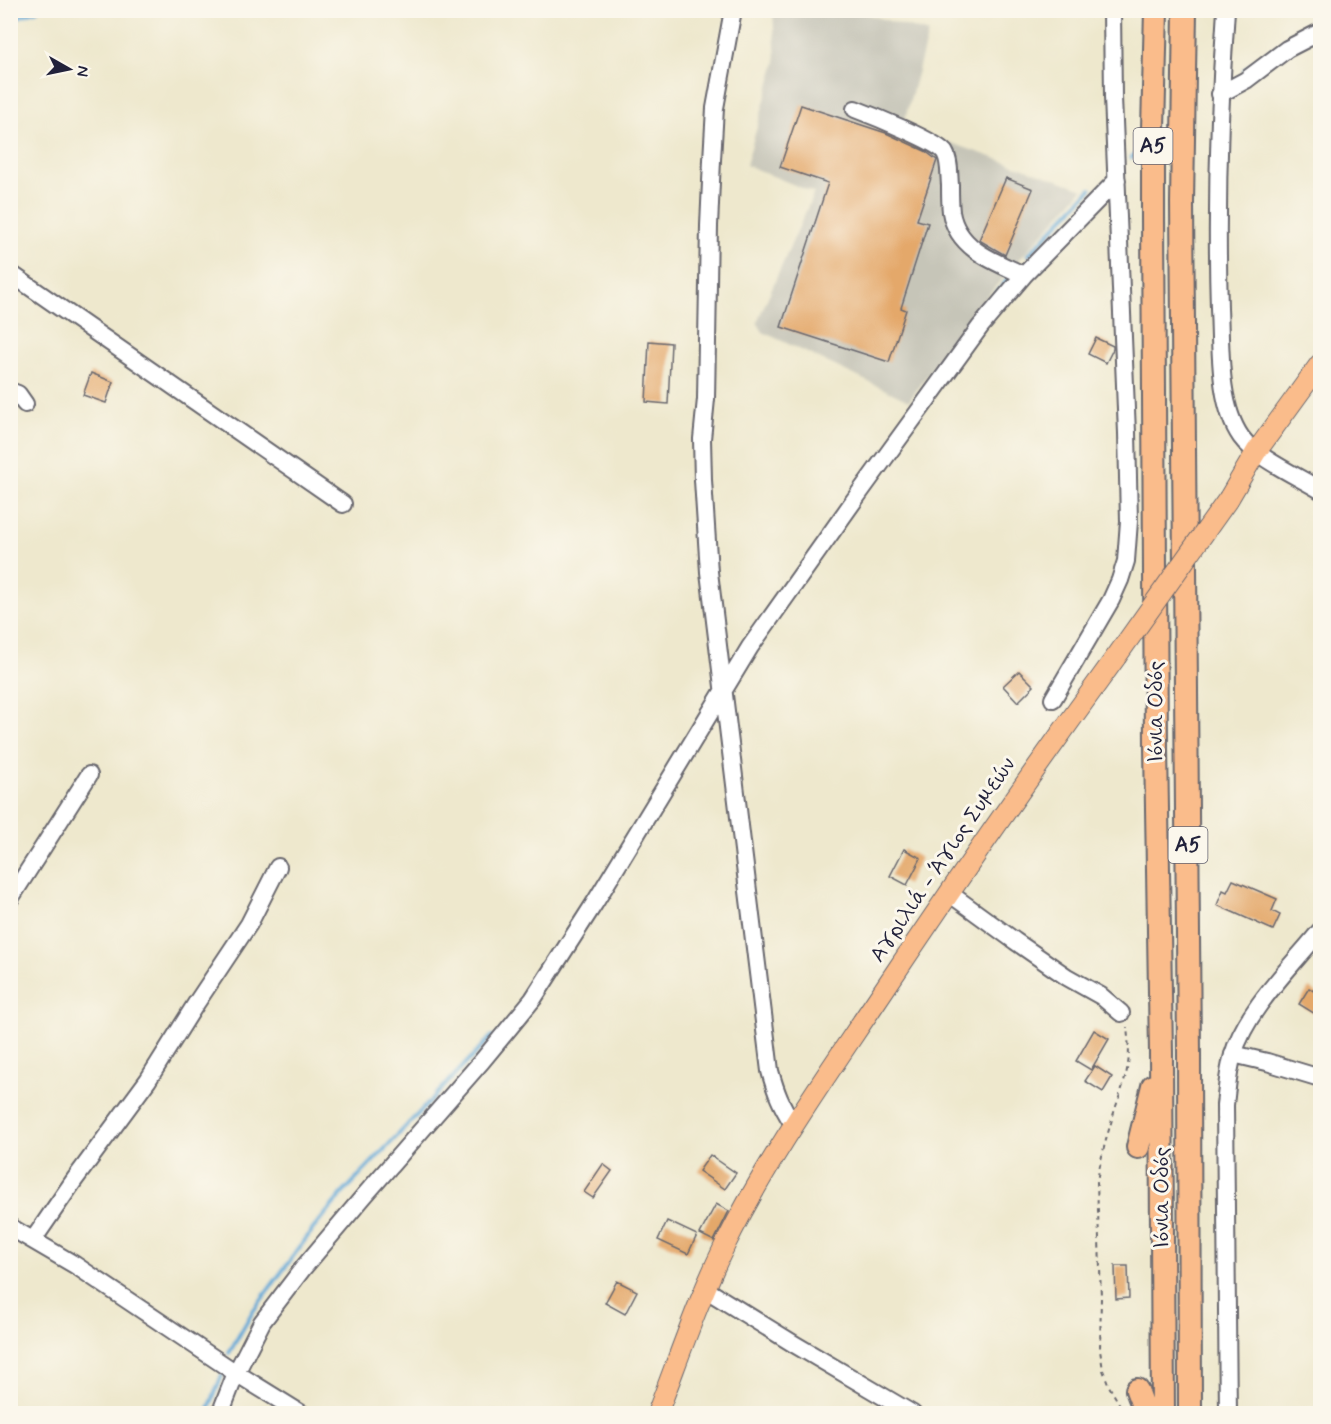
<svg xmlns="http://www.w3.org/2000/svg" width="1331" height="1424" font-family="Mynerve,sans-serif">
<style>
.industrial{fill:#c6c5b8}
.lines{fill:none;stroke-linecap:round;stroke-linejoin:round}
.stream{stroke:#60a8d7;stroke-width:4}
.building{fill:#e4a86b}
.minor-casing{stroke:#69676e;stroke-width:20}
.major-casing{stroke:#69676e;stroke-width:22}
.highway-casing{stroke:#69676e;stroke-width:26}
.path{stroke:#69676e;stroke-width:2;stroke-dasharray:4.5 4.5;stroke-linecap:butt}
.minor{stroke:#fff;stroke-width:16}
.major{stroke:#fabc8b;stroke-width:20}
.highway{stroke:#fabc8b;stroke-width:22}
.major-bridge-casing{stroke:#69676e;stroke-width:22;stroke-linecap:butt}
.major-bridge{stroke:#fabc8b;stroke-width:20}
.labels{text-anchor:middle;dominant-baseline:central;stroke-width:6;stroke-linejoin:round;paint-order:stroke}
.shield{fill:#fbf7ec;stroke:#636270;stroke-width:1.5}
.shield-label{font-size:21px;font-weight:bold;fill:#22223b}
.street-label{font-size:22px;fill:#22223b;stroke:#fbf7ec}
</style>
<rect width="100%" height="100%" fill="#fbf7ec"/>
<filter id="ink" filterUnits="userSpaceOnUse"><feTurbulence type="fractalNoise" baseFrequency=".0167" numOctaves="2"/><feDisplacementMap in="SourceGraphic" scale="12" xChannelSelector="R" yChannelSelector="G"/><feConvolveMatrix kernelMatrix="1 2 1 2 8 2 1 2 1" color-interpolation-filters="sRGB"/></filter>
<filter id="wash" filterUnits="userSpaceOnUse"><feTurbulence type="fractalNoise" baseFrequency=".008" numOctaves="4" result="noise"/><feDisplacementMap in="SourceGraphic" scale="24" xChannelSelector="R" yChannelSelector="G"/><feGaussianBlur stdDeviation="1.35" result="paint"/><feColorMatrix in="noise" values="0 0 0 0 0 0 0 0 0 0 0 0 0 0 0 0 0 1.4 0 .05"/><feComposite in="paint" operator="in"/></filter>
<g filter="url(#wash)">
<rect width="100%" height="100%" fill="#eee8cd"/>
<path class="industrial" d="M773,11H857L928,33L903,126L1083,189L1000,281L957,333L909,401L763,332L757,322L814,193L746,165L776,62Z"/>
<g class="lines">
<path class="stream" d="M10,20L37,10
M1283,43L1303,29L1320,19
M1244,70L1274,49
M1131,158L1138,153
M1028,255L1091,189
M983,311L1010,276
M924,390L969,329
M229,1353L253,1311L313,1229L342,1194L492,1036
M207,1414L222,1375"/>
</g>
<g id="blocks">
<path class="building" d="M801,105L886,133L925,151L937,160L917,220L928,223L901,308L906,310L889,362L781,327L828,183L780,167Z
M1006,178L1033,189L1005,255L979,240Z
M1096,338L1113,346V349L1106,363L1088,354Z
M649,341L671,343L668,404L646,402Z
M91,373L113,382L106,403L83,395Z
M1019,671L1034,686L1018,702L1003,686Z
M904,849L921,858L907,885L890,876Z
M1233,880L1277,899L1272,911L1280,915L1273,930L1217,905L1223,890L1227,892Z
M1309,988L1320,995V1017L1299,1004Z
M1094,1030L1109,1039L1091,1070L1076,1061Z
M1095,1066L1112,1077L1103,1092L1085,1081Z
M710,1155L736,1173L725,1189L699,1171Z
M603,1164L612,1171L593,1198L584,1192Z
M716,1204L729,1211L714,1241L700,1234Z
M667,1221L697,1235L688,1254L658,1240Z
M1115,1266H1128L1129,1298L1116,1299Z
M617,1281L637,1291L625,1314L605,1303Z"/>
</g>
</g>
<g filter="url(#ink)">
<use href="#blocks" fill-opacity="0" stroke="#69676e" stroke-width="1.5"/>
<g class="lines">
<defs>
<path id="minor" d="M733,10L715,108L712,160L709,226L706,399L702,439L703,480L709,572L770,1071C776,1093 781,1105 793,1124
M1226,10C1219,109 1216,209 1219,308C1221,347 1218,404 1241,437C1255,457 1299,477 1320,490
M1220,94L1246,80L1287,49L1320,32
M855,109C871,115 939,142 945,153C950,161 949,176 950,185C950,194 950,203 951,212C957,249 995,262 1024,275
M10,273L343,504
M10,391L18,394L25,404
M1053,699L1111,600L1120,580L1126,561L1129,521L1127,433L1113,97L1112,10
M949,893L1015,941L1067,977L1101,996L1121,1013
M10,899L89,775
M1233,1054L1267,1062L1320,1078
M10,1227L75,1265L236,1373L302,1414
M33,1240L75,1179L148,1080L197,1002L249,924L278,867
M705,1289L794,1344L913,1414
M220,1414L236,1373L262,1322L304,1267L364,1196L482,1061L533,999L594,904L750,647L860,492L980,327L1024,275L1117,180
M1228,1414L1225,1105C1227,1089 1228,1071 1233,1055C1246,1010 1291,967 1320,931"/>
<path id="major" d="M1229,498L1256,452L1320,364
M657,1414C679,1357 698,1300 725,1245C767,1160 822,1082 875,1003C953,886 1033,771 1116,657"/>
<path id="highway" d="M1156,10L1153,129V216L1156,748L1161,1053L1163,1414
M1185,10L1182,203L1189,1054L1190,1414
M1138,1147L1153,1086
M1137,1390L1146,1414"/>
</defs>
<use href="#minor" class="minor-casing"/>
<use href="#major" class="major-casing"/>
<use href="#highway" class="highway-casing"/>
<path class="path" d="M1125,1414L1109,1386L1103,1370L1100,1350L1101,1297L1097,1182C1100,1162 1105,1142 1111,1123C1116,1103 1125,1085 1128,1064C1130,1052 1128,1039 1127,1027"/>
<use href="#minor" class="minor"/>
<use href="#major" class="major"/>
<use href="#highway" class="highway"/>
<defs>
<path id="major-bridge" d="M1116,657L1229,498"/>
</defs>
<use href="#major-bridge" class="major-bridge-casing"/>
<use href="#major-bridge" class="major-bridge"/>
</g>
</g>
<g class="labels">
<g class="shield">
<rect x="1133.5" y="128" width="39" height="36" rx="4.5"/>
<rect x="1168.5" y="827" width="39" height="36" rx="4.5"/>
</g>
<g class="shield-label">
<text x="1153" y="146">Α5</text>
<text x="1188" y="845">Α5</text>
</g>
<g class="street-label">
<text transform="translate(1156 712) rotate(-90)">Ιόνια Οδός</text>
<text transform="translate(943 860) rotate(-56)">Αγριλιά - Άγιος Συμεών</text>
<text transform="translate(1162 1198) rotate(-90)">Ιόνια Οδός</text>
</g>
</g>
<rect width="1331" height="1424" fill="none" stroke="#fbf7ec" stroke-width="36"/>
<g transform="translate(69 69) rotate(99)" stroke="#fbf7ec" stroke-width="4.5" paint-order="stroke">
<path d="M0-4.5L10 22L0 15L-10 22Z" fill="#22223b"/>
<text y="-9" font-size="16" font-weight="bold" text-anchor="middle" fill="#22223b">N</text>
</g>
</svg>
